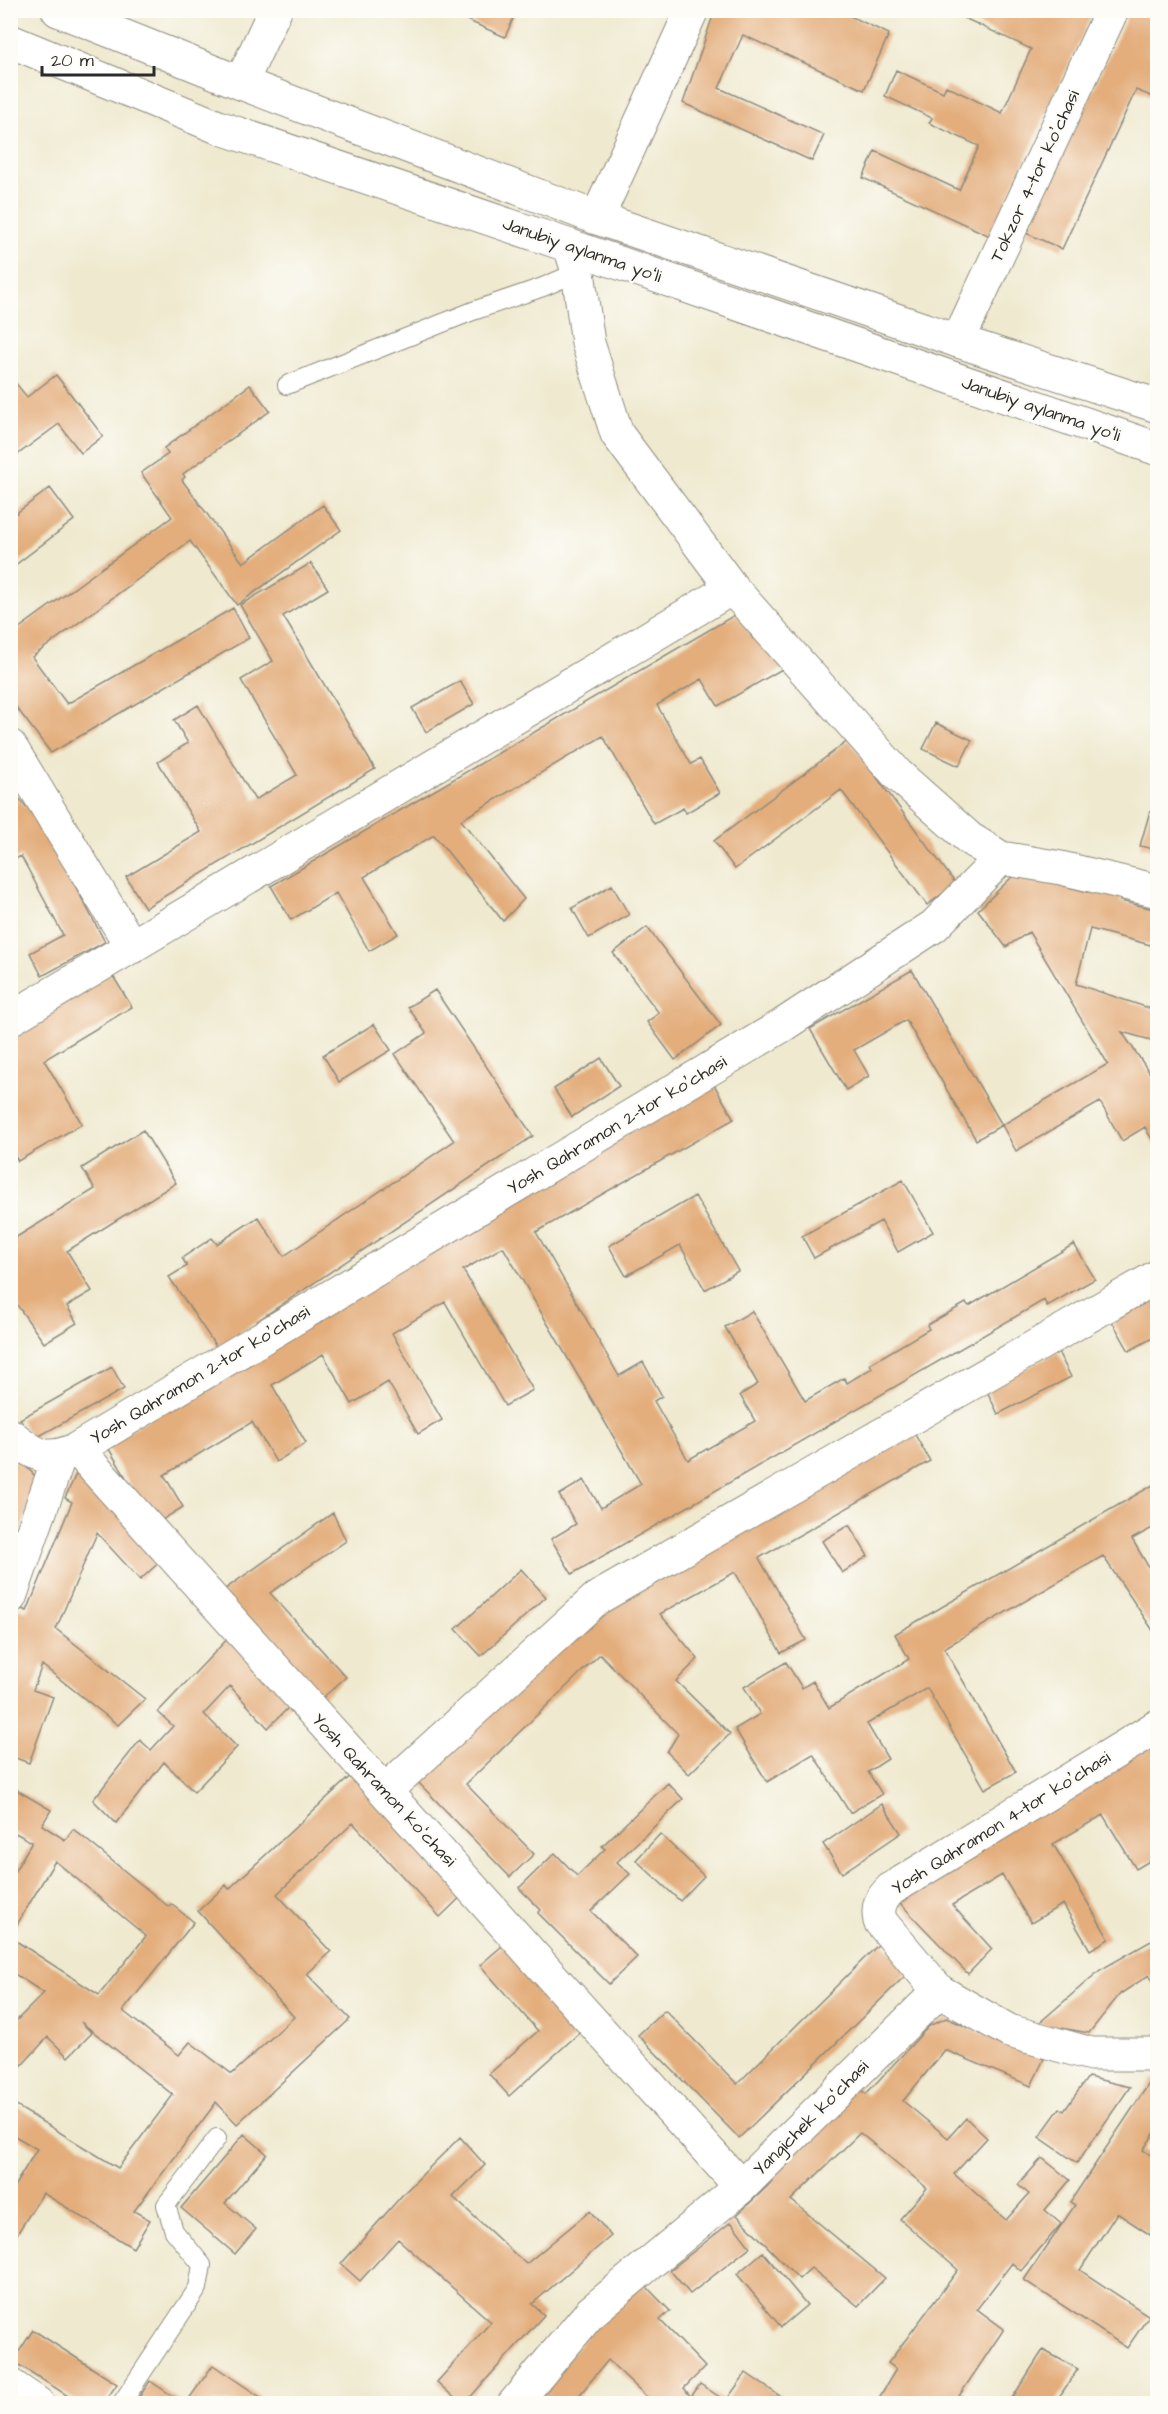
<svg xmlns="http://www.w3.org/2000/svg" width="1168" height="2414" font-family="'Architects Daughter',sans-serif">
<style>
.building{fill:#e3ad7b}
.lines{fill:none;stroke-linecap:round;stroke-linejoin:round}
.lane-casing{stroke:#8d8a7d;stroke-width:20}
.street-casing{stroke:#8d8a7d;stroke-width:35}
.highway-casing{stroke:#8d8a7d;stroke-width:35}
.lane{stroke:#fff;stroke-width:18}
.street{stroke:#fff;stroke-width:33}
.highway{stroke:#fff;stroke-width:33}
.labels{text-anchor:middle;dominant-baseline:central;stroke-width:5;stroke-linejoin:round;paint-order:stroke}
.street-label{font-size:18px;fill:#2b2b2b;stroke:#fdfcf7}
</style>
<rect width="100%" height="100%" fill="#fdfcf7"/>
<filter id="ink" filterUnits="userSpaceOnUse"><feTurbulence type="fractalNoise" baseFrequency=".0167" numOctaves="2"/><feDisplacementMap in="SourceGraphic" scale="12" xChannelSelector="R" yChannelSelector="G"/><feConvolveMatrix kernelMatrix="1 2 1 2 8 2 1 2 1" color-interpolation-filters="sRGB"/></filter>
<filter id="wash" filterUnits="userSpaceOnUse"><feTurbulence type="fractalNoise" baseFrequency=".008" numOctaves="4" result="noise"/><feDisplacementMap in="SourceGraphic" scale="24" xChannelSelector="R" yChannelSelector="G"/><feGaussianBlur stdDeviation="1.35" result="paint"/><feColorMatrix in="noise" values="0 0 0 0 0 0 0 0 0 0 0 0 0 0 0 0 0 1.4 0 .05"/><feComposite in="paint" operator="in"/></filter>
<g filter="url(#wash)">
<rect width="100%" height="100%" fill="#efe9cf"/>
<g id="blocks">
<path class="building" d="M444,10H517L505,37Z
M715,10H837L889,34L864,90L743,35L719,88L824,135L812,161L683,103Z
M947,10H1094L990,236L863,178L875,151L959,190L979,146L929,123L932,118L885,96L896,70L943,92L946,86L1002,113L1031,49Z
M1130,10H1158V99L1136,90L1062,249L1026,233Z
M56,375L103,436L81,453L59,424L10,460V376L27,397Z
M250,385L270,411L183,474L185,477L182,480L243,563L323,505L341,530L237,605L190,541L32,657L67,704L233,608L249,638L51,753L10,699V625L15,631L172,517L141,473L168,454L164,448Z
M50,488L74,520L10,569V518Z
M311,563L328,589L283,616L375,769L145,908L126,877L201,832L158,762L188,743L174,720L198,705L255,800L297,775L241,680L273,661L240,605Z
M738,613L753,639L764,632L784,668L718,706L702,679L657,705L691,764L700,759L720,793L686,813L683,808L654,824L603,736L461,820L524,899L503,921L434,835L364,877L398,934L369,951L336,893L291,920L271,886Z
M460,681L474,704L426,732L412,708Z
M936,723L972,740L959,766L923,749Z
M849,740L956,884L927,905L841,790L735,869L714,841Z
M10,787L26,807L31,803L105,942L42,976L30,953L63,935L21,856L10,862Z
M1150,811L1158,813V850L1140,846Z
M1016,873L1088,892L1091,883L1123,892L1120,901L1158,910V947L1090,929L1076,984L1158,1011V1042L1122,1032L1158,1085V1145L1156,1147L1145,1127L1122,1141L1100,1102L1016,1151L1002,1125L1108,1064L1029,932L1006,947L978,910Z
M612,885L629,915L589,938L572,908Z
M647,927L721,1025L675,1060L647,1022L659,1013L613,953Z
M912,970L1002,1125L976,1140L906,1020L854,1050L869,1076L846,1090L810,1029Z
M111,973L132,1007L44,1060L82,1124L18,1161L10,1148V1033Z
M435,990L533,1136L217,1348L169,1277L187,1266L182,1258L212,1238L217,1244L258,1217L284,1256L454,1141L395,1054L426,1033L408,1007Z
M374,1024L391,1050L339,1082L323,1055Z
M601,1058L619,1086L572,1117L554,1089Z
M713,1083L734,1119L536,1232L619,1376L643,1362L662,1396L654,1401L688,1460L755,1421L740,1395L758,1384L725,1327L752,1311L805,1401L844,1378L847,1383L872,1368L870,1364L929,1329L927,1325L966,1303L969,1306L1074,1244L1095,1279L1047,1306L1044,1300L572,1574L551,1539L576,1524L559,1495L584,1480L601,1508L641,1484L503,1247L463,1270L533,1390L505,1406L445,1302L392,1333L442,1420L418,1434L388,1382L352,1404L323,1354L272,1385L306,1443L276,1462L252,1422L164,1475L183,1507L154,1525L106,1444Z
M143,1130L176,1183L67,1251L92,1291L67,1306L77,1323L44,1343L10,1295V1241L95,1189L82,1168Z
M903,1180L933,1232L898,1252L881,1221L814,1258L802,1236Z
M695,1196L738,1271L705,1290L680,1245L626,1276L609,1246Z
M1158,1295V1335L1129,1351L1112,1321Z
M1058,1352L1071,1377L998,1414L986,1389Z
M112,1367L124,1389L32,1440L20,1419Z
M910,1426L930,1461L759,1558L806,1640L781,1653L735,1572L660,1614L698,1659L676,1681L730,1734L689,1774L667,1752L678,1734L600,1654L466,1784L534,1854L510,1877L417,1781L600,1604Z
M10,1450L39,1480L10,1559Z
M77,1472L165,1557L140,1580L97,1533L56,1629L145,1699L118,1725L42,1665L33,1690L53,1697L29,1763L10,1756V1734L13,1727L10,1726V1631L19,1608L27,1611L72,1502L65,1498Z
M1158,1482V1525L1132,1539L1158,1583V1638L1103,1556L944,1648L1016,1772L985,1789L927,1688L867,1724L888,1759L868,1772L882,1794L850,1813L813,1754L767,1782L735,1729L760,1714L744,1687L786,1662L802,1688L813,1681L829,1708L909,1659L895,1634Z
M333,1513L346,1541L270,1593L346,1677L319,1701L221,1592Z
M849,1525L868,1556L842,1573L822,1541Z
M521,1569L546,1597L481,1656L456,1629Z
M233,1633L296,1700L268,1728L230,1686L204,1714L237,1747L194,1792L164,1762L116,1823L93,1800L140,1740L151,1750L173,1726L158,1712Z
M1158,1739V1782L1153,1784L1158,1791V1856L1136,1869L1103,1815L1053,1844L1109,1939L1090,1950L1063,1904L1031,1923L1002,1875L952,1905L992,1949L968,1974L894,1897Z
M358,1769L469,1889L440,1917L353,1823L277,1894L331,1952L307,1974L350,2019L237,2124L216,2102L215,2104L134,2211L150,2220L133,2248L43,2193L10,2245V2193L37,2149L10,2133V2102L118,2168L173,2095L81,2022L92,2033L68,2057L48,2037L10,2078V2027L44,1993L10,1971V1937L99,1995L146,1936L55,1861L10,1936V1879L32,1842L10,1830V1786L51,1810L42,1825L65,1840L73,1829L169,1907L171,1904L194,1922L123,2011L179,2055L190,2042L232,2074L294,2017L198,1911L226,1885L229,1889Z
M668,1783L683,1799L617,1862L630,1874L591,1911L637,1957L609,1984L538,1913L541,1910L519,1888L555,1853L577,1876L605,1849L602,1846Z
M882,1804L901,1833L842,1873L823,1844Z
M660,1834L704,1876L680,1901L636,1860Z
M1158,1937V1991L1149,1975L1120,1994L1089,2033L1038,2024L1100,1970Z
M509,1940L586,2027L509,2096L489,2074L538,2031L480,1965Z
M881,1942L910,1971L739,2138L638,2035L665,2010L737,2084Z
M946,2018L1044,2059L1031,2086L945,2050L903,2101L948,2138L966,2118L987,2138L954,2174L1006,2220L1029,2194L1018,2185L1042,2158L1070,2180L1045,2210L1061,2224L1021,2271L1012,2263L977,2309L1004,2329L959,2396L982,2403H876L896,2369L888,2363L958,2270L900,2219L927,2188L860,2133L791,2200L885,2278L858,2306L811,2268L799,2279L737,2215L772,2182L765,2174L855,2085L866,2094L929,2026Z
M1088,2077L1130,2087L1077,2163L1039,2137L1060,2108L1064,2111Z
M1152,2079H1158V2128L1143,2150L1158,2160V2240L1117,2213L1080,2270L1149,2316L1127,2348L1024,2280L1075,2205L1070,2202Z
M244,2134L267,2154L225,2203L256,2229L235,2254L181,2208Z
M460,2137L485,2165L453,2197L526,2264L590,2211L611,2236L532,2304L544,2315L465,2403H460L437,2382L491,2322L398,2239L360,2281L341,2264L405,2192Z
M731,2222L750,2247L690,2294L670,2270Z
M763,2252L807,2305L781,2327L737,2274Z
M639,2279L670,2311L660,2320L705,2367L684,2388L691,2397L700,2384L724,2400L722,2403H650L648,2398L608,2360L573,2403H525Z
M33,2330L117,2384L104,2403H79L13,2361Z
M1043,2350L1078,2369L1055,2403H1009Z
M213,2365L269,2403H186Z
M746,2373L790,2403H727L725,2402Z
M150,2381L183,2403H135Z"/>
</g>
</g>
<g filter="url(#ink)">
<use href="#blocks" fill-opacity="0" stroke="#8d8a7d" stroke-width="1.5"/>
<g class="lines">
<defs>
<path id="lane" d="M287,385L473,311L543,287L578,272
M121,2404L198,2288L202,2265L174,2231L166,2205L217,2138"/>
<path id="street" d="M241,83L275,10
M597,218L692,10
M570,246L578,272L588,343L617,434L732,588L897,774L970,839L1001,858
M958,341L1112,10
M10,746L132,947
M10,1019L732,588
M10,1435C35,1455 45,1463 77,1449L741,2187
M77,1449L783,1025L934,926L1001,858L1061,868L1158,891
M10,1597L59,1457
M1158,1726L891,1889C880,1900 877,1906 880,1921L939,1991L1009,2031L1091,2054H1158
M386,1790L596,1599L1158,1276
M10,2385L38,2404
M514,2404L591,2312L741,2187L939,1991"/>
<path id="highway" d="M58,10L241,83L597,218L958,341L1158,406
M10,41L218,127L570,246L1158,449"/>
</defs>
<use href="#lane" class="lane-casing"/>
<use href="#street" class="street-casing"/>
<use href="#highway" class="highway-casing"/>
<use href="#lane" class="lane"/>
<use href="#street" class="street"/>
<use href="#highway" class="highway"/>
</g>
</g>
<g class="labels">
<g class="street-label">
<text transform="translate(1035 176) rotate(-65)">Tokzor 4-tor koʼchasi</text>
<text transform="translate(582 250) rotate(19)">Janubiy aylanma yoʻli</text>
<text transform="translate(1041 409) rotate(19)">Janubiy aylanma yoʻli</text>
<text transform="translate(617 1125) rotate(-31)">Yosh Qahramon 2-tor koʼchasi</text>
<text transform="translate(200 1375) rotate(-31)">Yosh Qahramon 2-tor koʼchasi</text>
<text transform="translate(384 1790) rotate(47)">Yosh Qahramon koʻchasi</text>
<text transform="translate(1001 1823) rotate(-32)">Yosh Qahramon 4-tor koʼchasi</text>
<text transform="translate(811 2118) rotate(-45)">Yangichek koʻchasi</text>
</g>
</g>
<rect width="1168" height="2414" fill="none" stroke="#fdfcf7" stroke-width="36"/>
<path d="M42 66v9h112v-9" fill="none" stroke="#2b2b2b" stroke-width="3"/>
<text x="51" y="66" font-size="18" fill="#2b2b2b" stroke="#fdfcf7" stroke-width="4.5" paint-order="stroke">20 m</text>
</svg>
